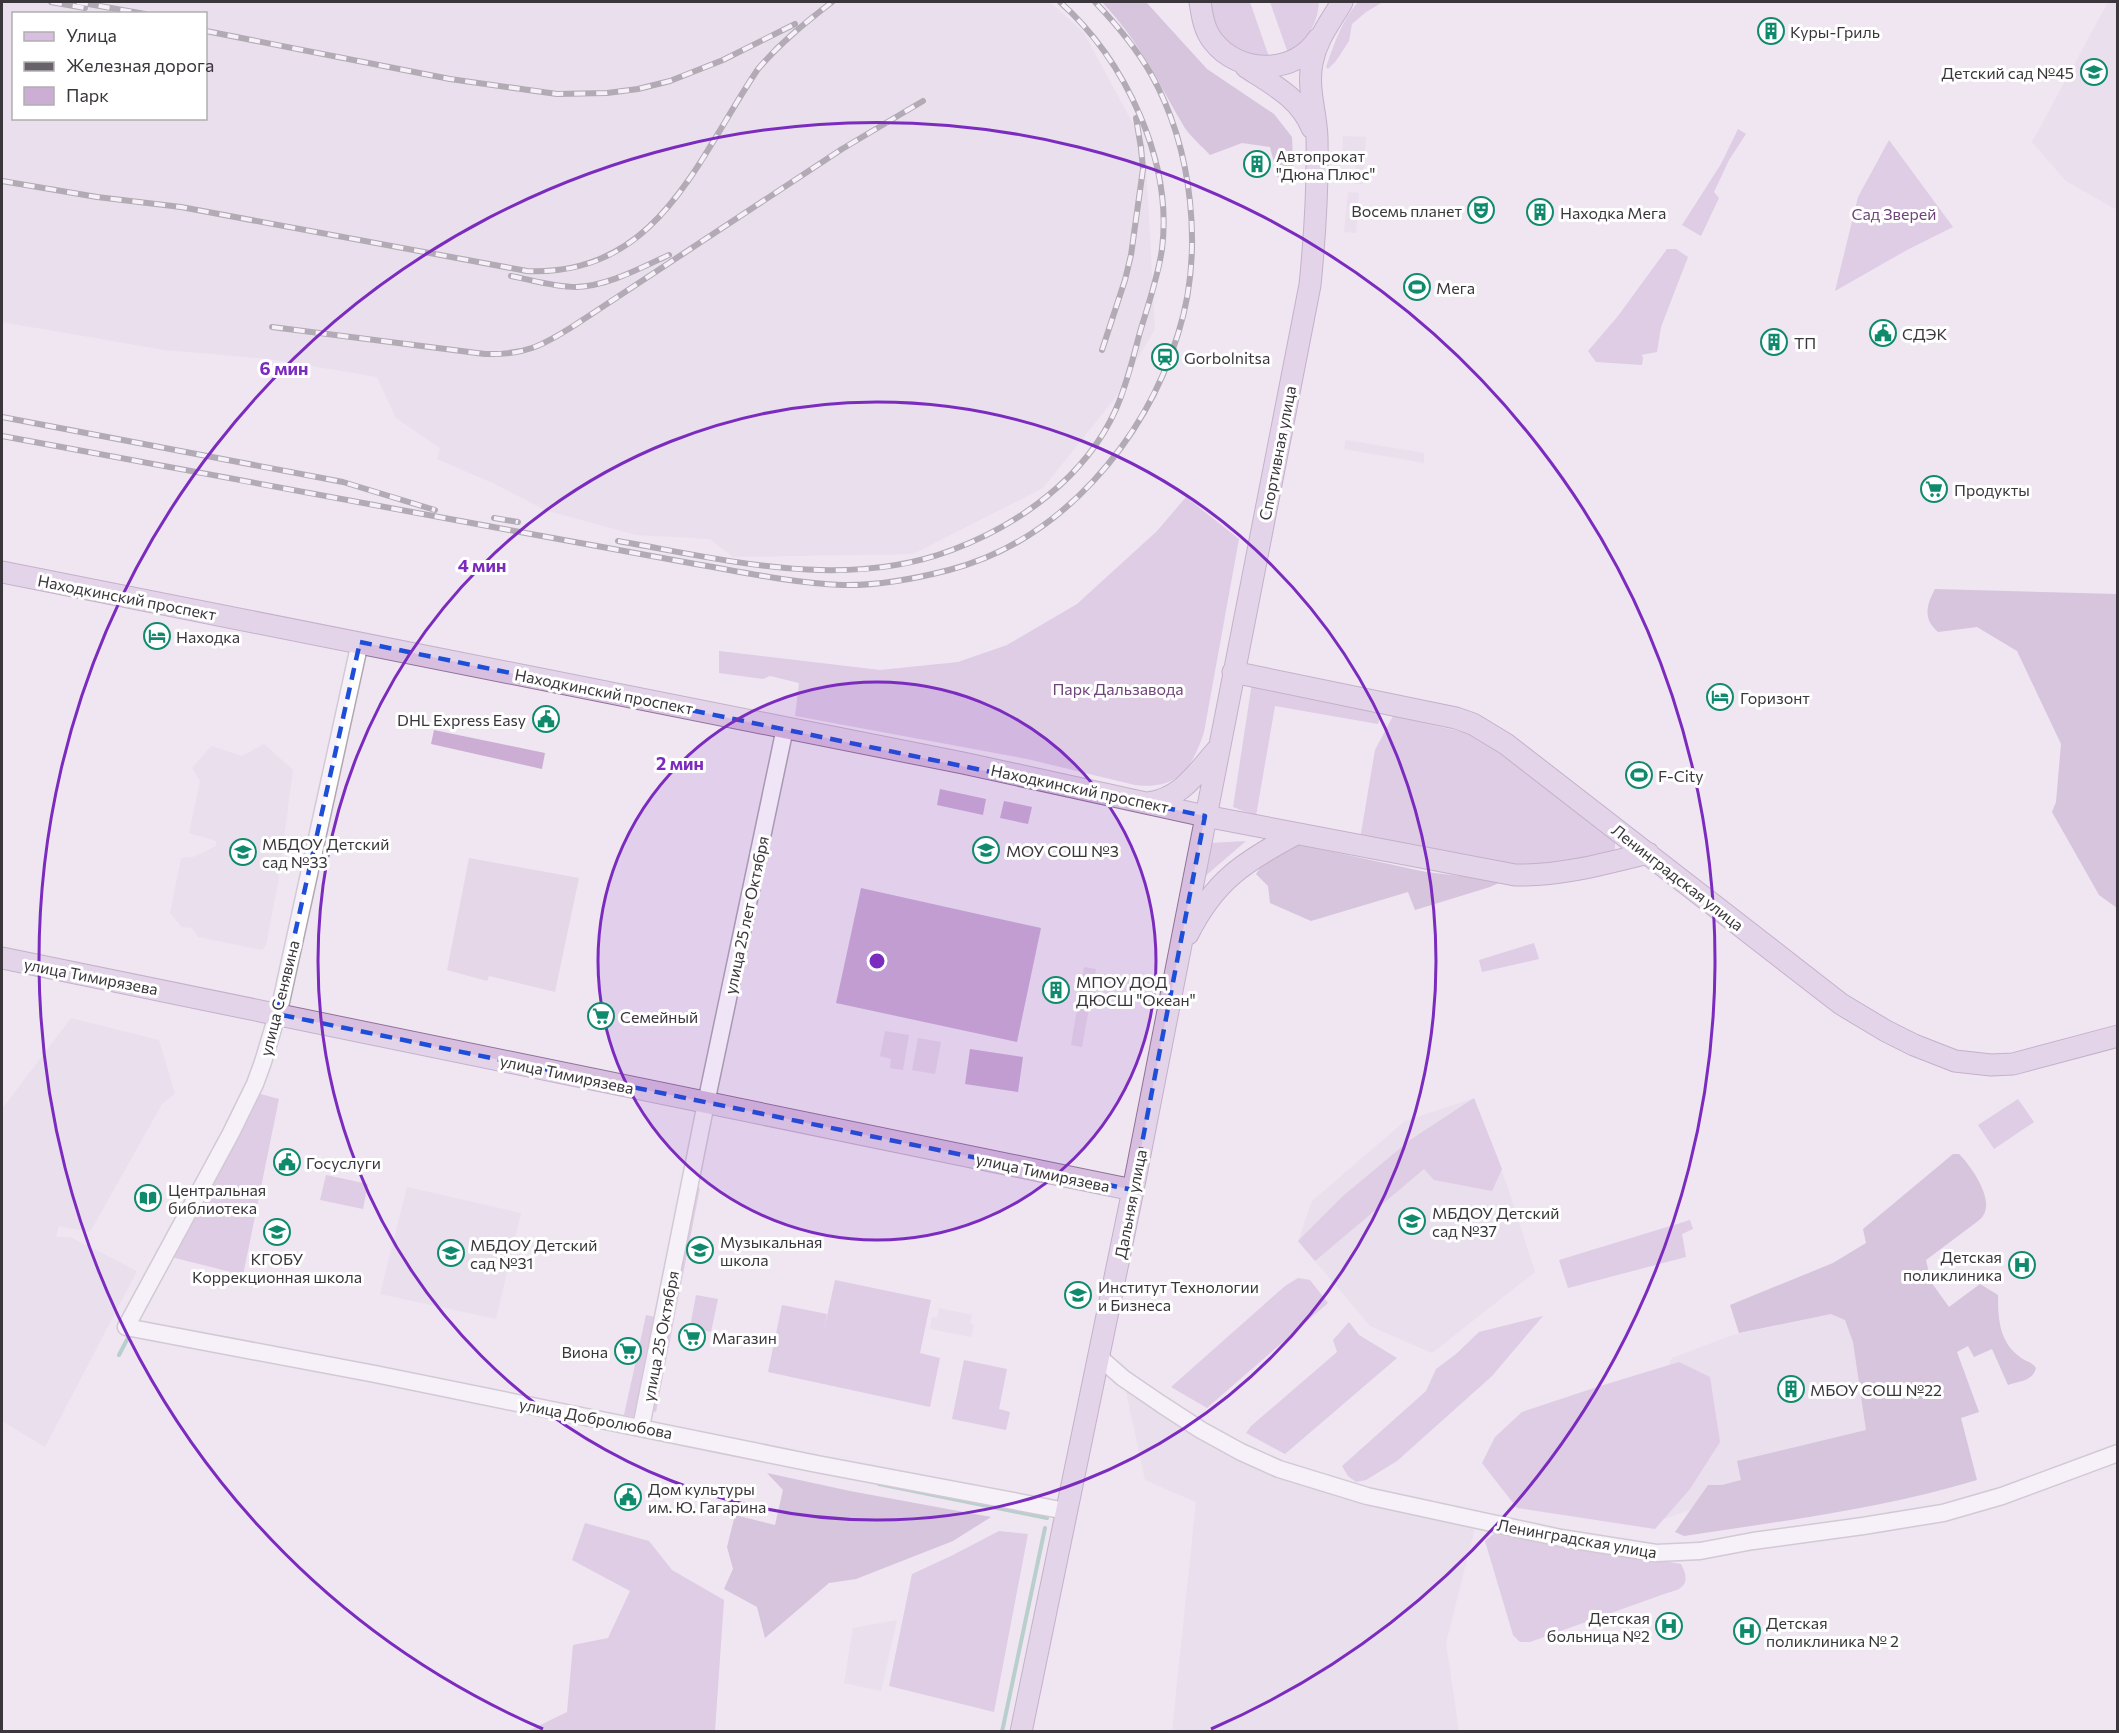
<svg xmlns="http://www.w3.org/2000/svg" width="2119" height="1733" font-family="Commissioner,sans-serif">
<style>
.built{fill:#e5d7e7;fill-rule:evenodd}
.green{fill:#ccaed4}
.forest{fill:#bb9bc4}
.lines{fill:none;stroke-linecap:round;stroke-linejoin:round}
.stream{stroke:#79b39f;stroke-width:4}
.minor-casing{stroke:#b0a7b2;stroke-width:19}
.major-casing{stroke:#907298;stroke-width:23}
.minor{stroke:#fff;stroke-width:16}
.major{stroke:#d8bedf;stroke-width:21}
.rail-casing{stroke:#68636a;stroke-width:6}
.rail{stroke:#fff;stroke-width:4;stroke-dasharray:11;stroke-linecap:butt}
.marked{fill:none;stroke:#1d4ed8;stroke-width:4.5;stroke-dasharray:12 8;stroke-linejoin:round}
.ring{fill:none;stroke:#7b2cbf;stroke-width:3}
.labels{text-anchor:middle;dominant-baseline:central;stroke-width:6;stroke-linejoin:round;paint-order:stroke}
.poi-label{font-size:16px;fill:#3a363b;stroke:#fff;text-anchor:start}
.park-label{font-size:16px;fill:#6e4479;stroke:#fff}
.street-label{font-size:16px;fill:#3a363b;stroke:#fff}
.centre{fill:#7b2cbf;stroke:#fff;stroke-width:3}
.ring-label{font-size:18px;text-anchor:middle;font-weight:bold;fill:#7b2cbf;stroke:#fff;stroke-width:6;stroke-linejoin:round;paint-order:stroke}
</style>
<rect width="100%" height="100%" fill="#efe6f2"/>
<path class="built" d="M2,2H1050L1084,33L1145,146L1155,329L1115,398L1043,488L913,554L733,557L710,539L636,535L545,510L495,484L437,459L440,448L396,418L377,377L269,359L165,350L2,322ZM14,14H206V118H14Z
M2108,2H2118L2117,210L2066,181L2032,142Z
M1343,136L1366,137L1363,184H1355L1356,156L1342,155Z
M1348,192L1359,193L1356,233L1344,232Z
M1346,440L1424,453V463L1344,449Z
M264,744L293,770L278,883L266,945L262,950L198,937L192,928L182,927L170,913L181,858L193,857L216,846V841L189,833L200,781L192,768L211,746L242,756Z
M469,858L579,878L555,992L489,976L487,981L447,970Z
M1084,967L1096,969L1082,1047L1071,1045Z
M71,1018L159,1040L175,1094L162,1104L90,1232L59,1226L56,1237H70L137,1271L45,1447L2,1421V1109Z
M885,1031L909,1035L903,1070L890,1068L891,1059L880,1056Z
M918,1038L941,1042L935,1074L912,1070Z
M1474,1098L1506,1182L1535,1272L1432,1353L1370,1326L1298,1241L1312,1201L1405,1121Z
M407,1187L521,1213L496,1319L380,1294Z
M939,1308L972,1315L970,1324L974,1325L971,1337L930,1329L932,1317L937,1318Z
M1831,1314L1870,1316L1896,1437L1653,1523L1517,1508L1482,1463L1533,1418L1665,1372L1672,1358L1733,1335Z
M1123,1378L1279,1469L1477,1520L1446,1643L1459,1731H1172L1196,1502L1145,1480Z
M897,1620L881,1691L844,1683L853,1628Z"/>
<path class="green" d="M1209,2H1250L1269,57L1241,53L1219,35L1212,21Z
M1270,2H1319C1317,25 1308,40 1288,53Z
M1358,2H1383L1366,12L1352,24L1349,41L1336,61L1328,69L1326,67C1334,44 1342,20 1358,2Z
M1738,129L1746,134L1729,160L1714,192L1719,198L1701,236L1682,225L1721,164Z
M1889,140L1953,227L1907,250L1835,291L1858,197Z
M1667,249H1676L1688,257L1661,327L1657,352L1641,355L1643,357L1642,365L1596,362L1588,351L1618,316Z
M1186,497L1239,539L1204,732C1192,769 1177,790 1135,785L1027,759L795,716L799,683L770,676L763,679L719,673V651L880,670L958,662L1007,645L1077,604L1157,531Z
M1252,683L1381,712L1378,724L1275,706L1256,816L1233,807Z
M1393,716L1476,735L1615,841V849L1602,855L1538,871L1360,839L1375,750Z
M434,730L545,753L542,769L431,744Z
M940,789L986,799L983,815L937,805Z
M1004,801L1032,807L1028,824L1000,818Z
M1246,841L1203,878L1210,843Z
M861,888L1041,928L1017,1042L836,1003Z
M1534,943L1539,959L1482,972L1479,960Z
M970,1049L1023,1057L1018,1092L965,1084Z
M257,1093L279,1099L243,1275L171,1257L246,1123Z
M1474,1098L1502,1169L1492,1191L1434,1180L1424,1169L1315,1261L1298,1241L1343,1196L1410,1140Z
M2018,1099L2034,1122L1994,1149L1978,1125Z
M326,1175L368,1184L363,1209L320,1200Z
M692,1186L700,1188L656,1412L647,1410Z
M1690,1220L1693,1229L1682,1234L1686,1257L1568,1288L1559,1260Z
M1298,1278L1310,1280L1328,1303L1207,1408L1171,1387L1285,1286Z
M835,1280L931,1300L920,1353L940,1358L930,1407L768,1372L782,1305L827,1314L824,1330Z
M696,1295L718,1299L711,1332L690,1327Z
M646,1315L659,1318L638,1418L624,1415Z
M1543,1316L1492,1376L1397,1461L1366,1480L1356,1482L1348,1476L1342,1466L1426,1391L1436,1369L1456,1354L1479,1332Z
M1349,1322L1359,1335L1397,1358L1285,1454L1246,1433L1251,1426L1337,1352L1333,1340Z
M964,1360L1007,1369L999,1409L1010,1412L1006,1430L952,1419Z
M1679,1362L1710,1377L1720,1442L1690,1489L1655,1529L1517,1508L1482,1463L1495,1437L1522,1412L1597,1387Z
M585,1523L649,1541L672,1570L724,1600L715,1731H528L567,1712L573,1645L608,1638L630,1591L572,1560Z
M999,1531L1028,1534L994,1712L889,1686L912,1574L951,1556Z
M1496,1532L1681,1564C1690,1581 1686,1589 1667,1593L1530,1642H1520L1513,1635L1485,1541Z"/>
<path class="forest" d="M1102,2H1146L1207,69L1274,114L1292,137L1294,182H1279L1270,147L1242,143L1210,155C1201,145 1188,135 1182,123C1156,78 1138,40 1102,2Z
M1935,589L2117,594V908L2099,895L2052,812L2056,802L2061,744L2017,651L1977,627L1938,632C1923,619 1926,606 1935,589Z
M1292,843L1426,872L1503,881L1490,887L1415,910L1408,892L1311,921L1270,903L1268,886L1256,874L1260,868Z
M1953,1154H1959C1971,1166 1993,1197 1984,1214C1983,1217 1980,1219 1978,1221L1926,1260L1931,1282L1949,1307L1980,1284L1998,1295C1998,1318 1999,1342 2020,1357C2026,1362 2031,1361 2036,1368C2033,1381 2020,1381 2008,1385L1992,1349L1974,1357L1968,1346L1957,1352L1979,1412L1961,1418L1977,1480C1881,1509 1782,1521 1684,1536L1675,1532L1708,1485H1722L1741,1480L1737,1461L1866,1430L1853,1342L1845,1320L1831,1314L1739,1333L1730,1305L1833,1263L1866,1243L1863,1229Z
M767,1473L850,1491L991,1517L953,1541L856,1579L829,1583L765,1638L757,1607L724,1589L733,1569L727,1547L735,1515L775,1525L783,1490Z"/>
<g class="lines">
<path class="stream" d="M119,1355L131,1332
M879,1484L1047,1518
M1002,1732L1045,1528"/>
<defs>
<path id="minor" d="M360,642L281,1002L263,1062L255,1084L231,1133L126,1327L375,1374L817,1464L1066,1511
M1099,1357L1123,1378L1161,1404L1201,1430L1241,1452L1279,1469L1367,1496L1561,1538L1656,1553L1700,1551L1753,1541L1863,1526L1943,1513L2002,1496L2118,1453
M641,1427L706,1103L785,728"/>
<path id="major" d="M1200,2C1202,15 1204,30 1213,41C1239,75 1295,75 1318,39
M1246,67C1272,84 1300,98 1312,128
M2,572L963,763L1205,816L1515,875C1560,876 1604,864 1648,853
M1233,672L1456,718L1473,724L1506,744L1841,1004L1886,1031L1914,1045L1955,1061L1991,1065L2013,1064L2118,1036
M1148,803C1180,799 1196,774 1216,751
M1188,934C1214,881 1245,861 1296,834
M2,958L1133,1190
M1021,1732L1133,1190L1310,285C1315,235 1318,187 1317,137C1316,112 1307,88 1312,63C1317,38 1330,23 1342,2"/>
</defs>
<use href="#minor" class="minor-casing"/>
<use href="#major" class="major-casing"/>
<use href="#minor" class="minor"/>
<use href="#major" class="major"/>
<defs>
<path id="rail" d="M51,2L85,8
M77,2L145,14
M206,31L450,79L557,94L607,93L638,89L670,81L723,60L795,24
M2,181L97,197L181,207L527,271C658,277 697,159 758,69C780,43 805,23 832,2
M511,276C532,280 554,287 576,287C608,286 640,268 669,255
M272,327L485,354C525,355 542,346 575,325L842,149L923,101
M1102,350L1125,280L1131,255L1143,169L1141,148L1136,118
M2,417L343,482L435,510
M2,436C174,468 347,500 520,532C580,543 640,554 701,565C747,573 794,583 842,585C877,586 914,579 949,570C1061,541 1145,441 1178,334C1204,253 1193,149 1151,74C1136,48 1116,24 1095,2
M494,518L518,522
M618,541C727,560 844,591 952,550C1019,525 1086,477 1116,409C1127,384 1133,358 1140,332C1148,305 1158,277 1162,249C1173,161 1125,60 1060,2"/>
</defs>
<use href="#rail" class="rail-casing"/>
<use href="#rail" class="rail"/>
</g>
<path d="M0 0H2119V1733H0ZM360,642L1205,816L1133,1190L277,1014Z" fill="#efe6f2" fill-opacity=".55" fill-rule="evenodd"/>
<path class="marked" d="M360,642L1205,816L1133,1190L277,1014Z"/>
<circle cx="877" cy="961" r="279" fill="#7b2cbf" fill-opacity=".12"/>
<g class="ring">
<circle cx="877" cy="961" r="279"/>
<circle cx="877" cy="961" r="559"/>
<path d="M543 1729A838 838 0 1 1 1211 1729"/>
</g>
<defs>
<symbol id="building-ring" viewBox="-11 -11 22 22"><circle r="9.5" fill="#fff" stroke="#0f8a6d" stroke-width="1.5"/><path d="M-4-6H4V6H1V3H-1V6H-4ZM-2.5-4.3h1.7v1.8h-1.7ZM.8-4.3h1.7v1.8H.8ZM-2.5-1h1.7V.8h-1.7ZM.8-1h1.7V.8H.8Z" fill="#0f8a6d"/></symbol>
<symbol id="school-ring" viewBox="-11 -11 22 22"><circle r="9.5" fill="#fff" stroke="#0f8a6d" stroke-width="1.5"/><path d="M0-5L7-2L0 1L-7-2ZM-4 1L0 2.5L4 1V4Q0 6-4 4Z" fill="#0f8a6d"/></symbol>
<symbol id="theatre-ring" viewBox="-11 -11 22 22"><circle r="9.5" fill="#fff" stroke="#0f8a6d" stroke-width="1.5"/><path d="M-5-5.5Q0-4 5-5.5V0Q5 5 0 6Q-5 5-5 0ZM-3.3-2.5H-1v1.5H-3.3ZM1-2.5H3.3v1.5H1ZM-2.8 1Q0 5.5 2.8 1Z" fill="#0f8a6d"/></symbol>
<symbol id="stadium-ring" viewBox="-11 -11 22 22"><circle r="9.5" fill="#fff" stroke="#0f8a6d" stroke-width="1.5"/><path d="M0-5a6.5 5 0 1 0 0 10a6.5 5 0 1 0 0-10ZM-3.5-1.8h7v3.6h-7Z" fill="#0f8a6d"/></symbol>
<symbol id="civic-ring" viewBox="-11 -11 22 22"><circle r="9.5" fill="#fff" stroke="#0f8a6d" stroke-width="1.5"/><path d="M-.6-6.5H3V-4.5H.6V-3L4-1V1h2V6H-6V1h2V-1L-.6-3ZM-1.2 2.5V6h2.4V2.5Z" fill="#0f8a6d"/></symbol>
<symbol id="station-ring" viewBox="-11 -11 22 22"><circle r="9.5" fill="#fff" stroke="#0f8a6d" stroke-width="1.5"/><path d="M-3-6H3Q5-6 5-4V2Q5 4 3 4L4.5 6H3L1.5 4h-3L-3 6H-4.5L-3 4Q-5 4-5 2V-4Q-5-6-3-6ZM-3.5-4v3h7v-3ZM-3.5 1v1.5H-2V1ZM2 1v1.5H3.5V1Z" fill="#0f8a6d"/></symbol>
<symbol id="supermarket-ring" viewBox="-11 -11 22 22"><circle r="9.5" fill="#fff" stroke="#0f8a6d" stroke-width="1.5"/><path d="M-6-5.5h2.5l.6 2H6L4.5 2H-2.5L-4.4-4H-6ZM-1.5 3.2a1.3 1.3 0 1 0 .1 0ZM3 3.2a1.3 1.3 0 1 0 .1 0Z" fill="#0f8a6d"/></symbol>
<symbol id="hotel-ring" viewBox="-11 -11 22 22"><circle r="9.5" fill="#fff" stroke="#0f8a6d" stroke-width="1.5"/><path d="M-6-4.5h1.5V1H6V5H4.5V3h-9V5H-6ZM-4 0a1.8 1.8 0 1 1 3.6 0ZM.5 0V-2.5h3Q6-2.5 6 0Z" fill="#0f8a6d"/></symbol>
<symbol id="library-ring" viewBox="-11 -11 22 22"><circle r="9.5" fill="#fff" stroke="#0f8a6d" stroke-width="1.5"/><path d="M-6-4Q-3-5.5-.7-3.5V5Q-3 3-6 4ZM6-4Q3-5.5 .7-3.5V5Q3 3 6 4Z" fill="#0f8a6d"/></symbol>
<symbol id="university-ring" viewBox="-11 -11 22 22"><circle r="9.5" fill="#fff" stroke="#0f8a6d" stroke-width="1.5"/><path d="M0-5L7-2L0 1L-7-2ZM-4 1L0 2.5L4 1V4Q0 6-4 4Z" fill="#0f8a6d"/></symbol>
<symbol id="hospital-ring" viewBox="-11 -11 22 22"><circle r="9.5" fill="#fff" stroke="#0f8a6d" stroke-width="1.5"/><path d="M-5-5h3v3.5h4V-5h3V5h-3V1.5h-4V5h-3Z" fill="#0f8a6d"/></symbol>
</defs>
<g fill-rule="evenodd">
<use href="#building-ring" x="1756" y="16" width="30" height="30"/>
<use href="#school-ring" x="2079" y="57" width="30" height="30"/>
<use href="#building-ring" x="1242" y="149" width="30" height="30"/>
<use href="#theatre-ring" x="1466" y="195" width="30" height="30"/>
<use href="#building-ring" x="1525" y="197" width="30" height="30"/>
<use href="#stadium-ring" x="1402" y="272" width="30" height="30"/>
<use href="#civic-ring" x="1868" y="318" width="30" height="30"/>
<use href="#building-ring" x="1759" y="327" width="30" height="30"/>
<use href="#station-ring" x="1150" y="342" width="30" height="30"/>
<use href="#supermarket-ring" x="1919" y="474" width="30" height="30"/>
<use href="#hotel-ring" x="142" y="621" width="30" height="30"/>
<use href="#hotel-ring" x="1705" y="682" width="30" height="30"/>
<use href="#civic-ring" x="531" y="704" width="30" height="30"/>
<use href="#stadium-ring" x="1624" y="760" width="30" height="30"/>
<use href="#school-ring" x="971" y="835" width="30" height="30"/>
<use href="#school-ring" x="228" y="837" width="30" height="30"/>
<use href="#building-ring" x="1041" y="975" width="30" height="30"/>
<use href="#supermarket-ring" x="586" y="1001" width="30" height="30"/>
<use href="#civic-ring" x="272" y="1147" width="30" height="30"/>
<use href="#library-ring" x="133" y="1183" width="30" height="30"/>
<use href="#school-ring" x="1397" y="1206" width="30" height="30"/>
<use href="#school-ring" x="262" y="1217" width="30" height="30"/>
<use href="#university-ring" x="685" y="1235" width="30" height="30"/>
<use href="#school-ring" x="436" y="1238" width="30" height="30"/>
<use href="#hospital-ring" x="2007" y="1250" width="30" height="30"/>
<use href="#university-ring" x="1063" y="1280" width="30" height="30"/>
<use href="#supermarket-ring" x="677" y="1322" width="30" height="30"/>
<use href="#supermarket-ring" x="613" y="1336" width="30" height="30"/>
<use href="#building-ring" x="1776" y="1374" width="30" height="30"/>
<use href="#civic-ring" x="613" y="1482" width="30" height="30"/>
<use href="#hospital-ring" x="1654" y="1611" width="30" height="30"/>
<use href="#hospital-ring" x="1732" y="1616" width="30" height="30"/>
</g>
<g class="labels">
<g class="poi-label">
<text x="1790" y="31">Куры-Гриль</text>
<text x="2074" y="72" text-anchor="end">Детский сад №45</text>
<text x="1276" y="155">Автопрокат<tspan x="1276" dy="18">"Дюна Плюс"</tspan></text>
<text x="1462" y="210" text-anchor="end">Восемь планет</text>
<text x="1560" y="212">Находка Мега</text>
<text x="1436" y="287">Мега</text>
<text x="1902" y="333">СДЭК</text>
<text x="1794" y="342">ТП</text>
<text x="1184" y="357">Gorbolnitsa</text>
<text x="1954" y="489">Продукты</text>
<text x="176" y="636">Находка</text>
<text x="1740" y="697">Горизонт</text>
<text x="526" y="719" text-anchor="end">DHL Express Easy</text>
<text x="1658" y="775">F-City</text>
<text x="262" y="843">МБДОУ Детский<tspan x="262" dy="18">сад №33</tspan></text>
<text x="1006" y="850">МОУ СОШ №3</text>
<text x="1076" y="981">МПОУ ДОД<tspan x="1076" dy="18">ДЮСШ "Океан"</tspan></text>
<text x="620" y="1016">Семейный</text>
<text x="306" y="1162">Госуслуги</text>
<text x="168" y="1189">Центральная<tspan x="168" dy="18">библиотека</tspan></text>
<text x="1432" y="1212">МБДОУ Детский<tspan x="1432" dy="18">сад №37</tspan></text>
<text x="720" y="1241">Музыкальная<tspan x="720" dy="18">школа</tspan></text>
<text x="470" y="1244">МБДОУ Детский<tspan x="470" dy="18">сад №31</tspan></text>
<text x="2002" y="1256" text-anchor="end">Детская<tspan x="2002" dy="18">поликлиника</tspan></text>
<text x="277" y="1258" text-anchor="middle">КГОБУ<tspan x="277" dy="18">Коррекционная школа</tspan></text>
<text x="1098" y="1286">Институт Технологии<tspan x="1098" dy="18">и Бизнеса</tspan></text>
<text x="712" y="1337">Магазин</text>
<text x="608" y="1351" text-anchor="end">Виона</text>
<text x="1810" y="1389">МБОУ СОШ №22</text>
<text x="648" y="1488">Дом культуры<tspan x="648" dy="18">им. Ю. Гагарина</tspan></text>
<text x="1650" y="1617" text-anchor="end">Детская<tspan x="1650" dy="18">больница №2</tspan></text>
<text x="1766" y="1622">Детская<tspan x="1766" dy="18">поликлиника № 2</tspan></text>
</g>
<g class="park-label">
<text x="1894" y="213">Сад Зверей</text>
<text x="1118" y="688">Парк Дальзавода</text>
</g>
<g class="street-label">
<text transform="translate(1277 453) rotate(-79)">Спортивная улица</text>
<text transform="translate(127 597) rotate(11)">Находкинский проспект</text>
<text transform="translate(604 691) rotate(11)">Находкинский проспект</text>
<text transform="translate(1080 788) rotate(12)">Находкинский проспект</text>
<text transform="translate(1678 877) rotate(38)">Ленинградская улица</text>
<text transform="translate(746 915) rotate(-78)">улица 25 лет Октября</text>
<text transform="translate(91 976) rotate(11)">улица Тимирязева</text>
<text transform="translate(279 998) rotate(-76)">улица Сенявина</text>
<text transform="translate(567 1074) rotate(12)">улица Тимирязева</text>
<text transform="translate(1043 1172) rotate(12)">улица Тимирязева</text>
<text transform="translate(1130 1204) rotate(-79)">Дальняя улица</text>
<text transform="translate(660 1336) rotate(-79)">улица 25 Октября</text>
<text transform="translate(596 1418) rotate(11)">улица Добролюбова</text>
<text transform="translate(1577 1538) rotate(10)">Ленинградская улица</text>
</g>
</g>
<circle cx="877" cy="961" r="9" class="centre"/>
<g class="ring-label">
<text x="284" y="375">6 мин</text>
<text x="482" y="572">4 мин</text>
<text x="680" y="770">2 мин</text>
</g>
<rect width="2119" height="1733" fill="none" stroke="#3a363b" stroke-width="6"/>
<rect x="12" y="12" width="195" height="108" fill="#ffffff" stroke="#b0afb1" stroke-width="1.5"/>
<rect x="24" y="32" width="30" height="9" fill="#d8bedf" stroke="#b0afb1" stroke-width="1.5"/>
<text x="66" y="42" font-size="18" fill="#3a363b">Улица</text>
<rect x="24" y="62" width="30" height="9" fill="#68636a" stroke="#b0afb1" stroke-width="1.5"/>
<text x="66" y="72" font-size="18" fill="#3a363b">Железная дорога</text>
<rect x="24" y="87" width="30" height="18" fill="#ccaed4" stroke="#b0afb1" stroke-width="1.5"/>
<text x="66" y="102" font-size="18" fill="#3a363b">Парк</text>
</svg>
